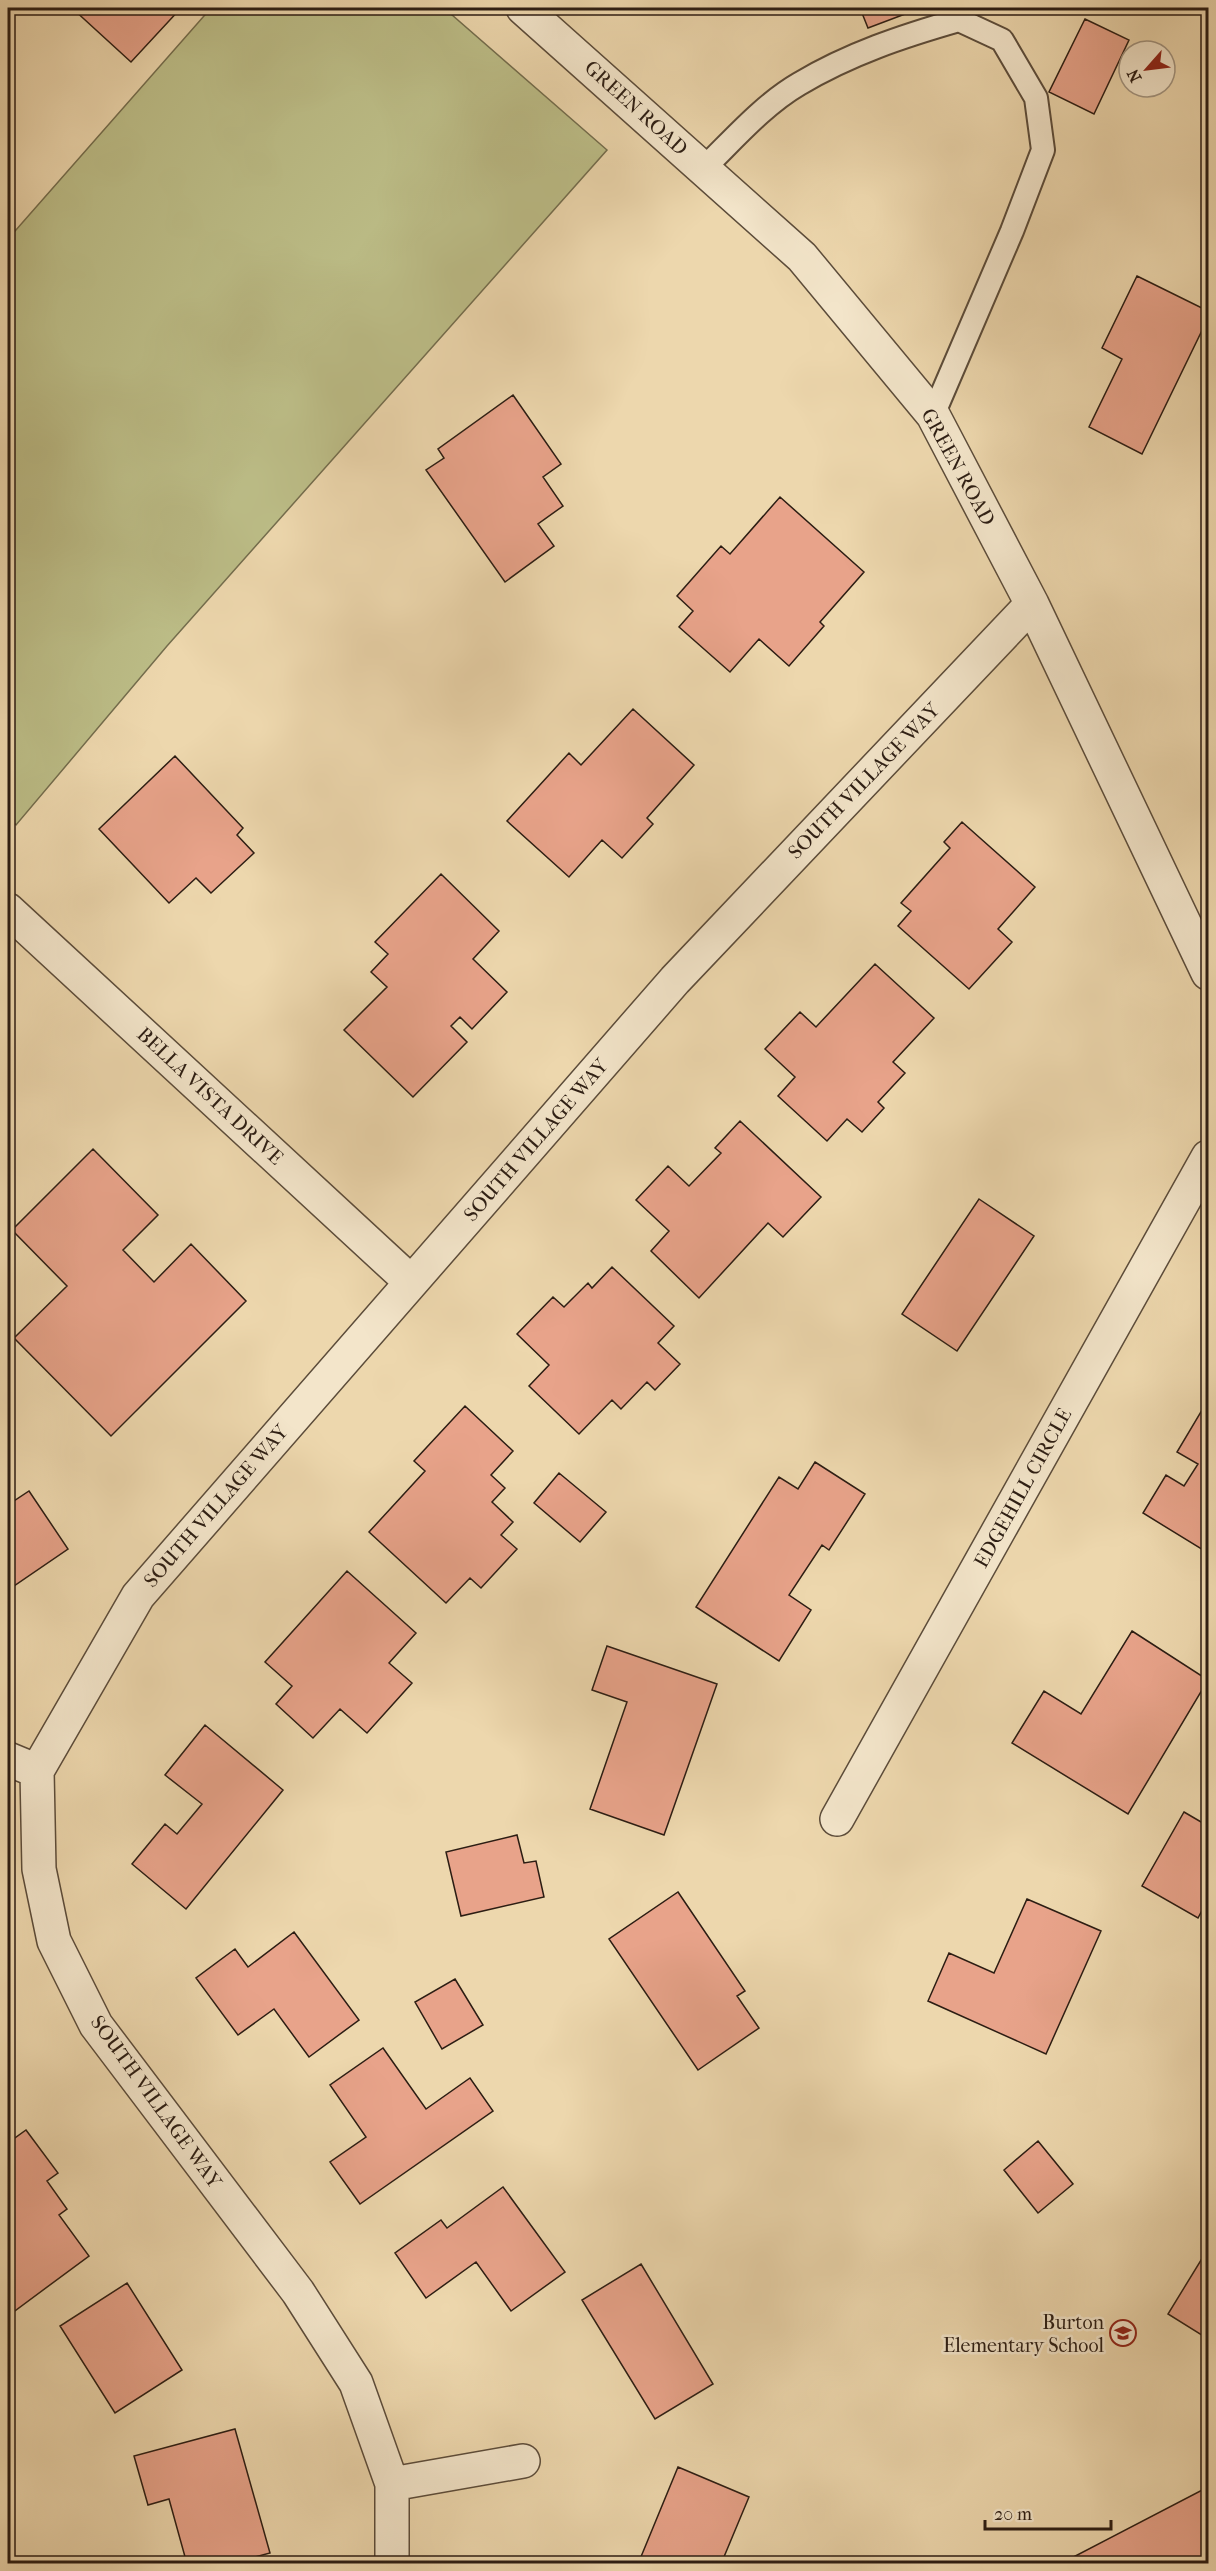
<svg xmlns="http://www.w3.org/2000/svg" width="1216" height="2571" font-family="'IM FELL French Canon',serif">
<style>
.green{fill:#bcbd87;stroke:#746d4d;stroke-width:1.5}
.building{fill:#e8a38a;stroke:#2c1d13;stroke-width:1.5}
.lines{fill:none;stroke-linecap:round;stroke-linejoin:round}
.service-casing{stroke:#5c4c3a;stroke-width:26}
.minor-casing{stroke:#5c4c3a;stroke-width:36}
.service{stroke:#f3e5ca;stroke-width:22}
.minor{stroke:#f3e5ca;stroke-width:33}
.labels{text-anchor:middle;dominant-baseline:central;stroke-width:5;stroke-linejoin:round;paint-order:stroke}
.street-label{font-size:20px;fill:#2c1d13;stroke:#f3e5ca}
.poi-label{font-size:20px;fill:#2c1d13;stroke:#f3e5ca;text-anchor:end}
</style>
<rect width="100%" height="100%" fill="#edd7ad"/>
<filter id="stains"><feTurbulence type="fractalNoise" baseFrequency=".00333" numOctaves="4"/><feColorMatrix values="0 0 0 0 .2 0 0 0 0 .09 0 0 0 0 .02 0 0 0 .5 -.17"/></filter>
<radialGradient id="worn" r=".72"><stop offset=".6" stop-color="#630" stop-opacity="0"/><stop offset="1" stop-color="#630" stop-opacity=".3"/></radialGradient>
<path class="green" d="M211,8H444L607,150L167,646L16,825L8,817V239Z"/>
<path class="building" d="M72,8H181L131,62Z
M860,8H921L868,28Z
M1085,19L1129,40L1094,114L1049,92Z
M1137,276L1208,311V318L1142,454L1089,427L1122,359L1102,348Z
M513,395L561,464L543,477L563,506L538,524L554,546L505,582L426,470L444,458L438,449Z
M780,497L864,572L820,622L824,626L789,666L759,639L730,672L679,627L693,611L677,596L721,546L730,554Z
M633,709L694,765L647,818L653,824L622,858L602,840L569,877L507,821L569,753L581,765Z
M175,756L243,828L237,835L254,853L211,893L196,878L169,903L99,829Z
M962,822L1035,887L998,929L1012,942L969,989L898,926L911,911L901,903L950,848L944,842Z
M441,874L499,931L473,959L507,992L472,1029L460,1017L451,1026L467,1042L413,1097L344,1030L387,987L371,972L388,954L375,942Z
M875,964L934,1018L893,1062L905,1073L878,1102L884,1108L862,1132L847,1119L827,1141L778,1096L795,1077L765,1049L800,1012L816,1027Z
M740,1121L821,1197L783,1237L768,1223L699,1298L651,1251L669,1231L636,1200L668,1166L689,1186L721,1153L715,1148Z
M93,1149L158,1215L123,1250L154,1282L191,1244L246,1301L111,1436L14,1338L67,1286L12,1230Z
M979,1199L1034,1236L957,1351L902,1314Z
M612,1267L674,1326L658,1343L680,1364L655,1390L647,1382L621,1409L612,1400L579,1434L529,1386L549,1365L517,1334L553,1297L564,1307L588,1283L592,1288Z
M465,1406L513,1451L491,1475L505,1488L492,1502L513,1522L501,1535L517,1549L481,1588L470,1578L446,1603L369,1532L425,1471L414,1461Z
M1202,1410L1208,1414V1553L1143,1513L1166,1475L1184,1486L1198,1464L1177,1452Z
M815,1462L865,1494L829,1550L822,1545L789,1595L811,1610L779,1661L696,1607L779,1477L798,1489Z
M559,1473L606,1512L580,1542L534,1503Z
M29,1491L68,1549L8,1590V1505Z
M347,1571L416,1633L389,1663L412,1683L367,1733L340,1709L313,1738L276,1704L292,1686L265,1662Z
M1132,1631L1208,1680L1128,1814L1012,1743L1044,1691L1081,1714Z
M607,1646L717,1684L664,1835L590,1809L627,1702L592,1690Z
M205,1725L283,1790L186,1909L132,1864L165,1824L177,1834L202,1804L165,1775Z
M1184,1812L1208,1826V1899L1198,1918L1142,1886Z
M517,1835L524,1863L536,1861L544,1897L461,1916L446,1852Z
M678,1892L745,1991L737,1996L759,2028L698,2070L609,1939Z
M1027,1899L1101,1931L1046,2054L928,2001L949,1953L994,1973Z
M294,1932L359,2020L309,2057L274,2009L238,2035L196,1978L235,1949L248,1967Z
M455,1979L483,2025L442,2049L415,2002Z
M383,2048L426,2109L470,2078L493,2111L360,2204L330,2162L366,2137L330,2085Z
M26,2130L58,2173L47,2181L67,2209L59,2215L89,2256L8,2316V2143Z
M1038,2141L1073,2184L1038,2213L1004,2170Z
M503,2187L565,2272L511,2311L476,2262L426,2298L395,2253L441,2220L447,2228Z
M1206,2252L1208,2253V2339L1168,2314Z
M641,2264L713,2384L655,2419L582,2300Z
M127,2283L182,2370L115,2413L60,2326Z
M235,2429L270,2553L229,2564H187L169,2499L148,2505L134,2456Z
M678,2467L749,2497L721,2564H638Z
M1208,2487V2564H1060Z"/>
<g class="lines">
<defs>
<path id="service" d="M703,169C733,140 763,105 799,84C849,54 903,36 959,20L1002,40L1036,98L1043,150L1012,231L933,415"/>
<path id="minor" d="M523,8L802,257L933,415L1032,604L1208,973
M8,910L411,1282
M8,1759L37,1771
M837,1819L1208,1157
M392,2484L523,2461
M392,2564V2484L356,2383L298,2292L96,2025L54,1941L39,1869L37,1771L138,1596L675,980L1032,604"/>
</defs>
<use href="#service" class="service-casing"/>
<use href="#minor" class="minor-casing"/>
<use href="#service" class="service"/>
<use href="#minor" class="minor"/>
</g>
<defs>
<symbol id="school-ring" viewBox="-11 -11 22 22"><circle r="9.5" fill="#f3e5ca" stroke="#8f2418" stroke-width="1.5"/><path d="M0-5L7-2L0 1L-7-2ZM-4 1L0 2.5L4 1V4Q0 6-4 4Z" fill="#8f2418"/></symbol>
</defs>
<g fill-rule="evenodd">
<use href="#school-ring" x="1108" y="2318" width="30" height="30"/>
</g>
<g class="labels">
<g class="street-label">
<text transform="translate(636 108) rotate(42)">GREEN ROAD</text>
<text transform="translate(958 467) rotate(61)">GREEN ROAD</text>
<text transform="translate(864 781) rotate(-46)">SOUTH VILLAGE WAY</text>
<text transform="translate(210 1096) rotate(43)">BELLA VISTA DRIVE</text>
<text transform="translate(536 1140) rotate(-49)">SOUTH VILLAGE WAY</text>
<text transform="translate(1023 1488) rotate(-61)">EDGEHILL CIRCLE</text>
<text transform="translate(216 1506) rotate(-49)">SOUTH VILLAGE WAY</text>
<text transform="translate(156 2102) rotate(54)">SOUTH VILLAGE WAY</text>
</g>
<g class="poi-label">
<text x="1104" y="2322">Burton<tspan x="1104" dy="23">Elementary School</tspan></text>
</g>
</g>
<rect width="1216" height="2571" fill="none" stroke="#edd7ad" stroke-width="30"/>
<rect x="9" y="9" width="1198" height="2553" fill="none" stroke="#2c1d13" stroke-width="3"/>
<rect x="15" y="15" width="1186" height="2541" fill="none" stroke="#2c1d13" stroke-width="1.5"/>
<g transform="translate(1147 69) rotate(242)"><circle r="28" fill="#f3e5ca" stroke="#a39581" stroke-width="1.5"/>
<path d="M0-4.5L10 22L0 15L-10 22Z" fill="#8f2418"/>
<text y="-9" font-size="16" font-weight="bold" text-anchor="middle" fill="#2c1d13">N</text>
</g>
<path d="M985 2520v9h126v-9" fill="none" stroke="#2c1d13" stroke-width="3"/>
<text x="994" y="2520" font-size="18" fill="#2c1d13" stroke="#f3e5ca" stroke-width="4.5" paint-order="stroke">20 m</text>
<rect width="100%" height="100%" filter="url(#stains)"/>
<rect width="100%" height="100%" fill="url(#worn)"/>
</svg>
